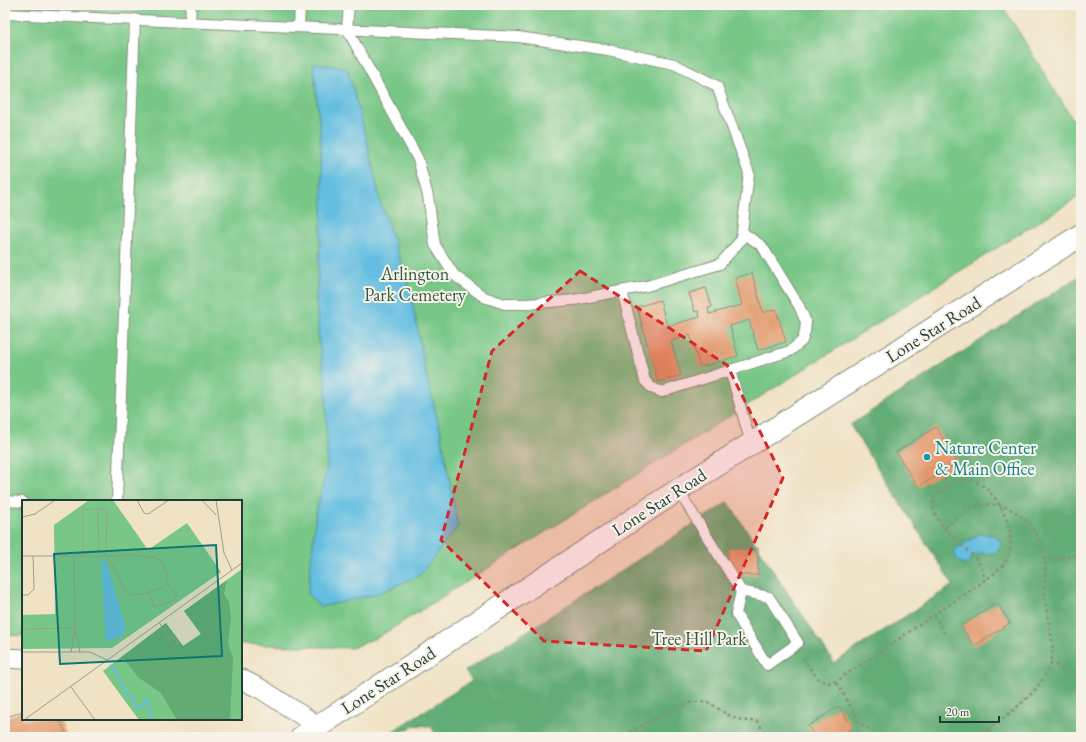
<svg xmlns="http://www.w3.org/2000/svg" width="1086" height="742" font-family="'EB Garamond',serif">
<style>
.green{fill:#78c787;stroke:#4c825e}
.forest{fill:#62ac74;stroke:#407454}
.water{fill:#64bee1;stroke:#427e8a}
.building{fill:#e2976a}
.lines{fill:none;stroke-linecap:round;stroke-linejoin:round}
.lane-casing{stroke:#88907c;stroke-width:12}
.street-casing{stroke:#88907c;stroke-width:21}
.secondary-casing{stroke:#88907c;stroke-width:24}
.path{stroke:#88907c;stroke-width:2.5;stroke-dasharray:3 3;stroke-linecap:butt}
.lane{stroke:#fff;stroke-width:10}
.street{stroke:#fff;stroke-width:19}
.secondary{stroke:#fff;stroke-width:22}
.marked{fill:#d62828;fill-opacity:0.2;stroke:#d62828;stroke-width:3;stroke-dasharray:8 5;stroke-linejoin:round}
.culture-dot{fill:#0f9aa8;stroke:#f7f3e8;stroke-width:1.5}
.labels{text-anchor:middle;dominant-baseline:central;stroke-width:4;stroke-linejoin:round;paint-order:stroke}
.park-label{font-size:18px;fill:#315945;stroke:#f7f3e8}
.street-label{font-size:18px;fill:#1f3d34;stroke:#f7f3e8}
.culture-label{font-size:18px;fill:#0d838f;stroke:#f7f3e8;text-anchor:start}
.inset-river{fill:none;stroke:#64bee1;stroke-width:2}
.inset-road{fill:none;stroke:#9ca08a;stroke-width:1}
.view{fill:#0f766e;fill-opacity:0.15;stroke:#0f766e;stroke-width:2}
.inset-edge{fill:none;stroke:#1f3d34;stroke-width:2}
</style>
<rect width="100%" height="100%" fill="#f7f3e8"/>
<filter id="ink" filterUnits="userSpaceOnUse"><feTurbulence type="fractalNoise" baseFrequency=".025" numOctaves="2"/><feDisplacementMap in="SourceGraphic" scale="8" xChannelSelector="R" yChannelSelector="G"/><feConvolveMatrix kernelMatrix="1 2 1 2 8 2 1 2 1" color-interpolation-filters="sRGB"/></filter>
<filter id="wash" filterUnits="userSpaceOnUse"><feTurbulence type="fractalNoise" baseFrequency=".012" numOctaves="4" result="noise"/><feDisplacementMap in="SourceGraphic" scale="16" xChannelSelector="R" yChannelSelector="G"/><feGaussianBlur stdDeviation="0.9" result="paint"/><feColorMatrix in="noise" values="0 0 0 0 0 0 0 0 0 0 0 0 0 0 0 0 0 1.4 0 .05"/><feComposite in="paint" operator="in"/></filter>
<g filter="url(#wash)">
<rect width="100%" height="100%" fill="#f0e2c4"/>
<path class="green" d="M5,5H1002L1081,133V195L380,636L352,648L241,644V501H23V636L5,635Z"/>
<path class="forest" d="M1081,275V737H437L431,726L416,725L406,730L398,737H383L472,681L465,671L728,502L834,663L953,585L850,425Z"/>
<path class="water" d="M313,63L347,68L366,136L380,201L410,289L426,374L440,429L458,526L420,575L377,594L320,607L308,594L316,512L327,469L326,385L319,344L316,298L323,205L320,128Z
M980,534C991,536 996,532 1001,544C994,561 985,548 974,556C970,559 969,562 965,565L958,561L954,552L957,548Z"/>
<g id="blocks">
<path class="building" d="M752,273L763,313L776,309L786,342L758,350L749,320L730,326L738,356L700,367L690,335L671,341L681,375L658,382L637,307L660,300L667,326L700,317L698,311L695,312L689,293L706,288L712,307L708,308L709,314L742,305L735,278Z
M936,427L958,463L918,487L896,452Z
M728,548H758V575H728Z
M997,603L1010,623L974,646L961,626Z
M839,706L853,728L838,737H815L808,726Z
M23,711V719H60L67,737H5V718Z"/>
</g>
</g>
<g filter="url(#ink)">
<use href="#blocks" fill-opacity="0" stroke="#88907c" stroke-width="1"/>
<g class="lines">
<defs>
<path id="lane" d="M5,14L518,37L608,50L674,64L717,86L749,173L741,240L720,264L647,286L574,300L527,304H505L484,297L454,275L435,245L428,196L418,159L347,29L349,5
M190,22L191,5
M299,27L300,5
M622,291L645,381L652,388L662,392L790,351L802,341L805,332L806,322L799,306L762,246L742,232
M730,370L751,444
M678,490L741,591L736,614L767,665L798,643L769,597L741,591
M5,501L23,502
M117,501L135,19"/>
<path id="street" d="M5,658L23,659
M241,679L261,689L318,726"/>
<path id="secondary" d="M302,737L678,490L1081,235"/>
</defs>
<use href="#lane" class="lane-casing"/>
<use href="#street" class="street-casing"/>
<use href="#secondary" class="secondary-casing"/>
<path class="path" d="M940,474L949,487
M945,527C953,521 960,514 969,509C1001,494 1033,517 1042,548C1048,566 1043,589 1046,608C1049,628 1057,648 1049,668C1035,698 1003,718 978,737
M1043,559L1068,557L1081,553
M934,615L944,633
M803,658C815,675 824,694 845,675L977,586C986,579 999,572 1005,562C1011,552 1012,538 1009,527C1004,509 987,479 966,480C956,480 945,489 936,495C923,519 963,544 977,560C982,566 983,573 985,580
M1050,662L1081,679
M837,683L860,723L880,737
M619,737C646,727 679,698 707,702C711,703 716,707 720,710C733,718 742,722 757,721L768,737"/>
<use href="#lane" class="lane"/>
<use href="#street" class="street"/>
<use href="#secondary" class="secondary"/>
</g>
</g>
<path class="marked" d="M580,271L727,365L783,478L706,651L544,641L441,540L492,351Z"/>
<circle class="culture-dot" cx="927" cy="457" r="4"/>
<g class="labels">
<g class="park-label">
<text x="415" y="273">Arlington<tspan x="415" dy="21">Park Cemetery</tspan></text>
<text x="699" y="638">Tree Hill Park</text>
</g>
<g class="street-label">
<text transform="translate(933 329) rotate(-32)">Lone Star Road</text>
<text transform="translate(659 502) rotate(-33)">Lone Star Road</text>
<text transform="translate(388 680) rotate(-33)">Lone Star Road</text>
</g>
<g class="culture-label">
<text x="935" y="447">Nature Center<tspan x="935" dy="21">&amp; Main Office</tspan></text>
</g>
</g>
<g transform="translate(22 500)">
<rect width="220" height="220" fill="#f0e2c4"/>
<path d="M67,0H91L126,50L165,23L199,72L90,148L0,149V115L33,114L32,25ZM220,69V220H117L81,171L144,123L161,146L179,134L162,111Z" fill="#78c787"/>
<path d="M205,80L202,94L207,102L209,118L206,143L211,158L208,220H155L139,193L116,177L102,159L93,162L144,123L161,146L179,134L162,111Z" fill="#62ac74"/>
<path d="M79,61H84L104,129L99,136L84,142Z" fill="#64bee1"/>
<path class="inset-river" d="M88,165L96,174L105,196H110L114,209L121,206L124,199L131,220"/>
<path class="inset-road" d="M115,0L122,13L126,14L147,0M180,0L194,15M194,0L202,53L210,70M76,9L77,56M0,17L13,14L33,0M0,56H84L110,55L133,58L140,61L145,74L144,84L141,88L120,94L110,95L102,91L96,74L84,56L85,9H61V56M127,92L132,107L152,100L155,96L145,83M0,95H6L12,89L11,56M137,122L152,147L156,143L151,137L147,136M0,129L53,128L52,56M0,152H68L85,160M49,152L53,128L58,152M49,187L73,220M2,220L220,63"/>
<path class="view" d="M194,45L200,156L38,164L32,54Z"/>
<rect width="220" height="220" class="inset-edge"/>
</g>
<rect width="1086" height="742" fill="none" stroke="#f7f3e8" stroke-width="20"/>
<path d="M940 716v6h59v-6" fill="none" stroke="#1f3d34" stroke-width="2"/>
<text x="946" y="716" font-size="12" fill="#1f3d34" stroke="#f7f3e8" stroke-width="3" paint-order="stroke">20 m</text>
</svg>
